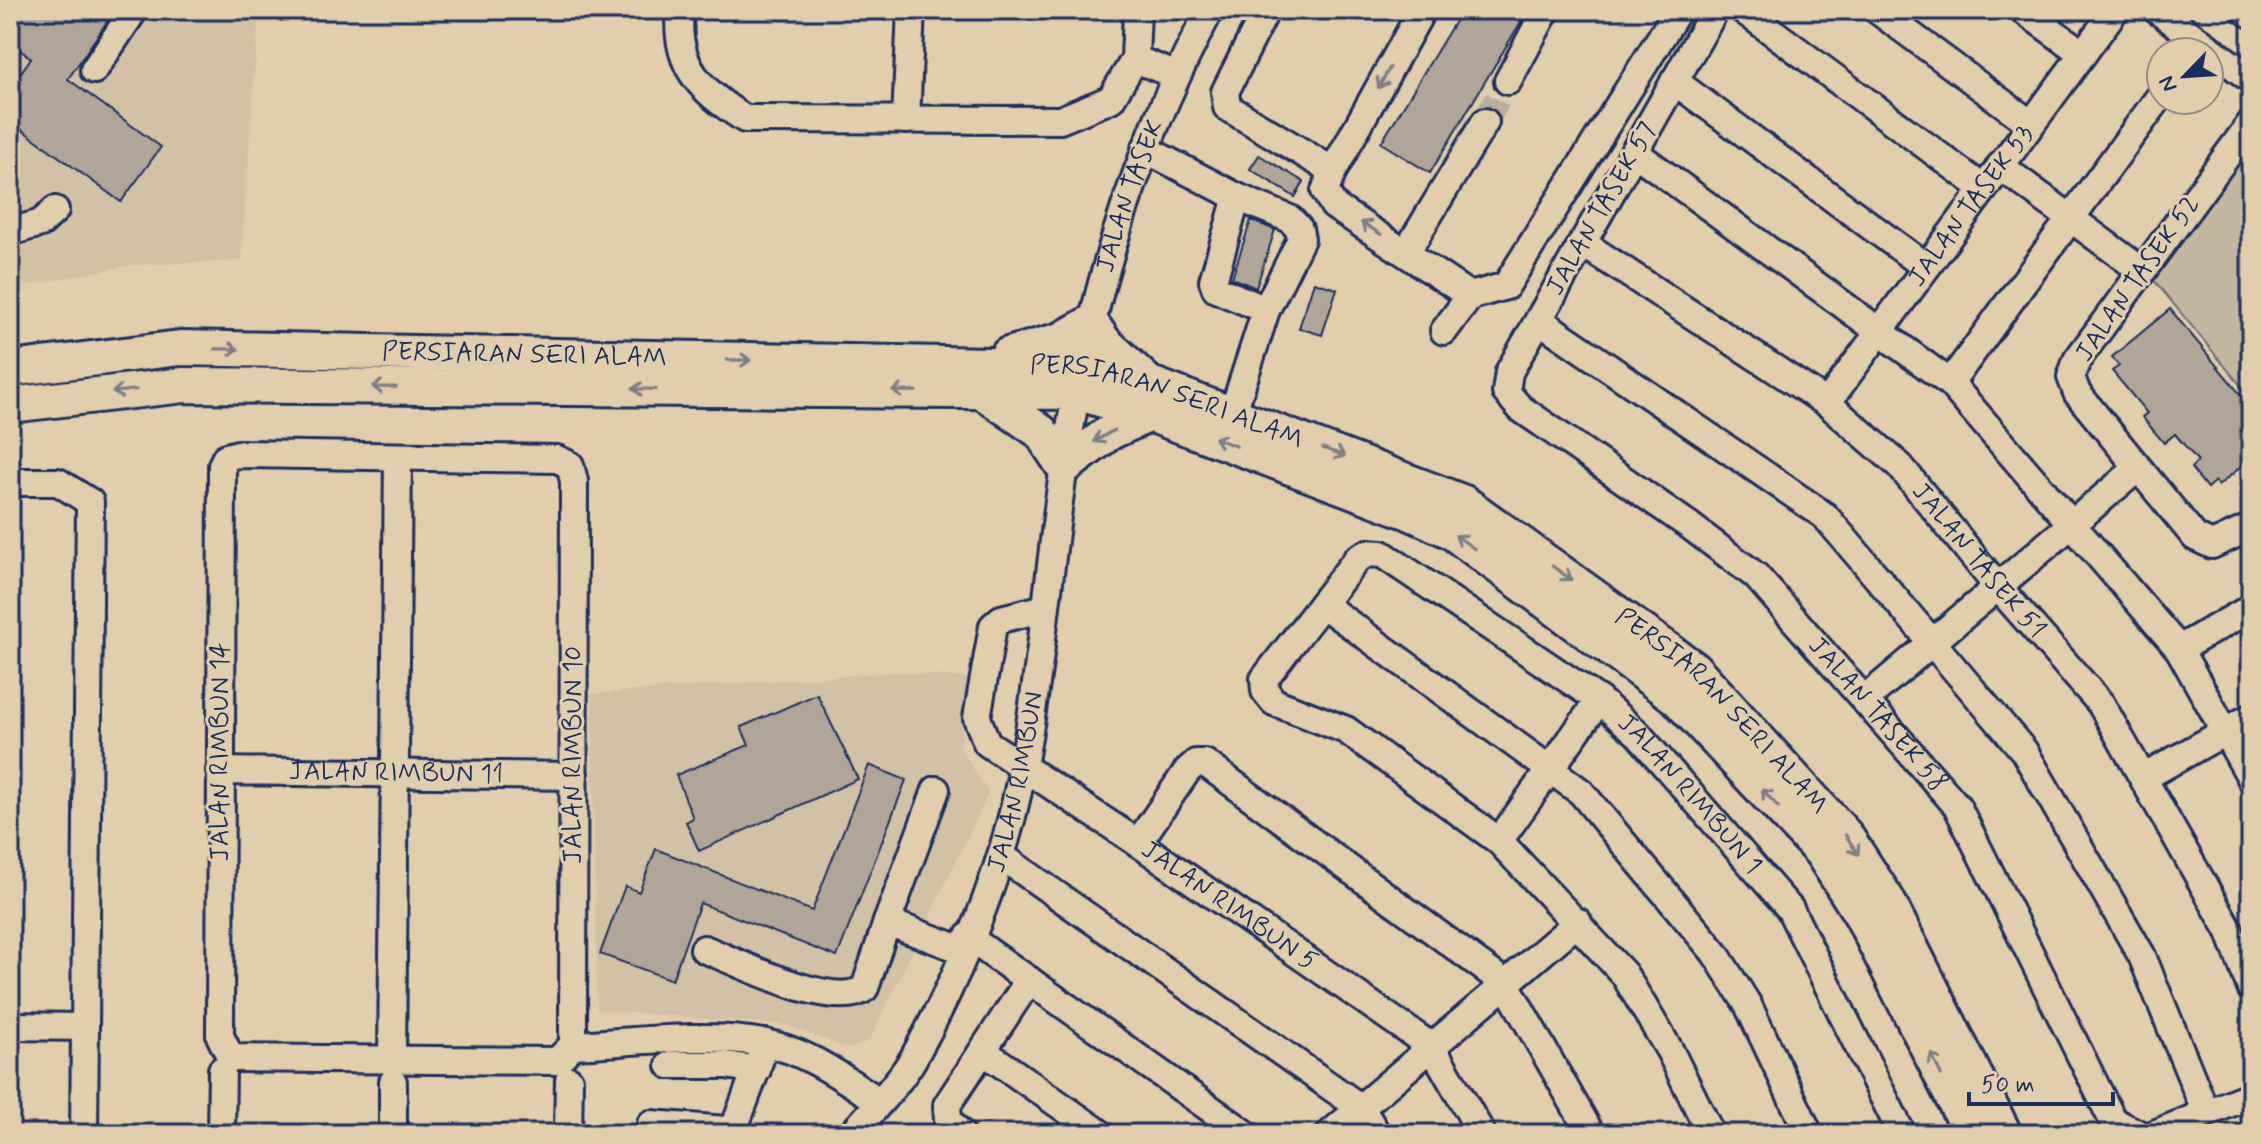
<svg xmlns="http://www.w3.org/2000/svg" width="2261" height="1144" font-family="Mynerve,sans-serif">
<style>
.built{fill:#d3c1a6}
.green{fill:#c5b6a0;stroke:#70727f;stroke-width:2}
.building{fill:#b0a598;stroke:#1b2f5e;stroke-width:2}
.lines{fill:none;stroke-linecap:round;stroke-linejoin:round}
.minor-tunnel{stroke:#baad9c;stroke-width:26;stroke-dasharray:26 13;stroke-linecap:butt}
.minor-casing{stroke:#1b2f5e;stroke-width:32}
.major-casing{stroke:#1b2f5e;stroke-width:40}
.minor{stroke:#e2cdac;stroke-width:26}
.major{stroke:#e2cdac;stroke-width:34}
.oneway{stroke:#7e7e85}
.labels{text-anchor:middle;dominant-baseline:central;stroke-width:6;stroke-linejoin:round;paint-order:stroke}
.street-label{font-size:26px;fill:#1b2f5e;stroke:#e2cdac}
</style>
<rect width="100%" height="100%" fill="#e2cdac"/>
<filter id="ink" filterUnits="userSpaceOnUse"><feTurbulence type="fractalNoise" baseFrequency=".0125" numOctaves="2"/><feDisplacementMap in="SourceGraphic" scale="16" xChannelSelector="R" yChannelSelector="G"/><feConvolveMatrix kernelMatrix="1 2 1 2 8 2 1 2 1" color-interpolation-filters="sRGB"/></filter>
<g filter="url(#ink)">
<path class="built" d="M10,10H259L241,261L132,265L10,289Z
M895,672L971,678L960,748L989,793L869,1041L849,1049L787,1025L597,1010L592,694Z"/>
<path class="green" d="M2251,129V398L2152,278Z"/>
<path class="building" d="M10,10H115L68,79L161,147L121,202L10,121V88L31,58L10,43Z
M1462,10H1528L1430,173L1381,143Z
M1259,155L1304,182L1295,197L1250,169Z
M1251,220L1275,230L1256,288L1232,278Z
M1314,282L1337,289L1322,335L1299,328Z
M2170,309L2251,407V458L2218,486L2215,481L2207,488L2191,468L2198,461L2175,434L2164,443L2142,417L2147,413L2112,371L2119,366L2112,357Z
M817,694L858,779L699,851L686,822L693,818L676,775L749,745L741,727Z
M869,765L906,780L837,957L700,903L672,980L600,954L625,886L639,892L656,849L812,911Z"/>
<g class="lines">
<path class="minor-tunnel" d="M1485,122L1508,81"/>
<defs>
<g id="minor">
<path d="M680,10C674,66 701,91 745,119L1060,120L1111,99L1135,59"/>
<path d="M1137,10L1135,59L1175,75"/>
<path d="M1266,10L1225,92L1227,107L1333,171"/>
<path d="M1422,10L1333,171L1325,191L1334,206L1470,296L1506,286L1678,10"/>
<path id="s1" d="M1715,10L1509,372L1506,392L1520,408L1690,526L1756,576L1957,806L2113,1121L2139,1134"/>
<path d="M1743,10L1984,189"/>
<path d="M1877,10L2031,124"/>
<path d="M2023,10L2083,54"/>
<path d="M2157,10L2251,79"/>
<path d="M2245,10L2251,14"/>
<path d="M94,70L134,10"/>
<path d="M1508,81L1546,10"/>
<path d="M1674,81L1926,267"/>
<path d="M906,120L911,10"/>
<path d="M2251,123L2077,360L2071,377L2077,393L2195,537L2212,545L2251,527"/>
<path d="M1145,149L1237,197L1290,219L1299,229L1301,239L1266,310L1232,415"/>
<path d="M1634,152L1950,383L2179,649L2251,778"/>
<path d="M2000,166L2142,271"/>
<path d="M1237,197L1213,281L1216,289L1266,310"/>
<path d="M10,232L41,223L55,210"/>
<path id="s2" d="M1582,243L1827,403L1900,466L1998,587L2101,704L2229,930L2251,988"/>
<path d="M1407,251L1485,122"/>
<path d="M1539,320L1825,516L2024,751L2142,956L2206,1113"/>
<path d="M1444,331L1470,296"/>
<path d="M1950,383L2161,95"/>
<path id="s3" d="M1827,403L2115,10"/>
<path d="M238,454L557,459L570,465L574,481L573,1045L557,1061L231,1058L220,1036L222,465L226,457Z"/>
<path d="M10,482H58L90,502L84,1134"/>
<path d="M1322,604L1581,792L1715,953L1748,1005L1809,1134"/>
<path id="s4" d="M1045,608L1001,619L993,626L977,718L987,743L1138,843L1432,1047L1482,1134"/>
<path d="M2179,649L2251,608"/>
<path d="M1864,700L2138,468"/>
<path id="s5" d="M220,771L574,776"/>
<path d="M2143,778L2251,717"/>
<path d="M936,790L887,922L963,950"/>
<path d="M1499,841L1599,700"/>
<path d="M1138,843L1187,771L1196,763H1205L1506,984L1591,1134"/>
<path d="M1001,856L1361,1108L1377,1134"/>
<path d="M968,937L1246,1134"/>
<path d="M704,949C738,962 835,1012 865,988L887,922"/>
<path d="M10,1026L85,1027"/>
<path d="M573,1045C635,1042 702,1032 764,1043C806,1050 844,1079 879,1101"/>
<path d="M983,1051L1101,1134"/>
<path d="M392,1059L398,457"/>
<path d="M670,1065H726L757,1070"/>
<path d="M651,1124L726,1130L735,1126L766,1043"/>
<path d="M221,1134L222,1070"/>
<path d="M393,1134V1082"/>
<path d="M568,1134L569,1080"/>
<path id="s6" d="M852,1134C872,1110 897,1086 913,1059C961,973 1006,863 1023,766C1046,643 1052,518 1076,396C1103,257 1143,135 1210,10"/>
<path d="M961,1134L948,1120L947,1105L1029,980"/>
<path d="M1330,1134L1578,922"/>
<path id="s7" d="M1711,1134L1670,1051L1624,974L1499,841L1346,730L1274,702L1265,691L1264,679L1357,559L1368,553L1382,554L1599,700L1637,733L1790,909L1902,1134"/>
<path d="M2154,1134L2251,1095"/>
</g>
<g id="major">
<path d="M1008,355L1061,340L1091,323L1104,342L1147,382"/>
<path id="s8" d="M10,369L180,348L1083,367L1156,386L1464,503L1694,669L1845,835L1887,900L2004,1134"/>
<path d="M983,392L1041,432L1064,467L1110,432L1150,414"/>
<path d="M10,405L184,385L1076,392L1150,414L1407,511L1451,531L1677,698L1822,853L1862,916L1971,1134"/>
</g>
</defs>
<use href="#minor" class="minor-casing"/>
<use href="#major" class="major-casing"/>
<use href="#minor" class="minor"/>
<use href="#major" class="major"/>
</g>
<defs><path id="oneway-shaft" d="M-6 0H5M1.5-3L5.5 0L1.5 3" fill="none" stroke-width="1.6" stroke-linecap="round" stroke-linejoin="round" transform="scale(2)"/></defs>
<g class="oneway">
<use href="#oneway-shaft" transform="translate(1384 78) rotate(119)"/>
<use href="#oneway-shaft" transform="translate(1371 228) rotate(-148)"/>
<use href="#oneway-shaft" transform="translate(227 349) rotate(1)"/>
<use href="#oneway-shaft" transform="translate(739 360) rotate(1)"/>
<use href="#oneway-shaft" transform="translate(384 387) rotate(-179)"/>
<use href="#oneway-shaft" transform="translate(644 389) rotate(-179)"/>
<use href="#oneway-shaft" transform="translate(124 391) rotate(174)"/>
<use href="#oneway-shaft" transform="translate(904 391) rotate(-179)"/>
<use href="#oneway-shaft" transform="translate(1104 436) rotate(150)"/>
<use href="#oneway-shaft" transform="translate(1225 442) rotate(-159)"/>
<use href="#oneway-shaft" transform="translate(1334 452) rotate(20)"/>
<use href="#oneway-shaft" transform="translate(1465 542) rotate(-144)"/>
<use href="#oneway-shaft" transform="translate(1562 573) rotate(36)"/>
<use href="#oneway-shaft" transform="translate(1770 798) rotate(-133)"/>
<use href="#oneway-shaft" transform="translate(1852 845) rotate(57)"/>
<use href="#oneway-shaft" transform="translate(1936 1064) rotate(-116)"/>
</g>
</g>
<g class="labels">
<g class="street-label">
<text stroke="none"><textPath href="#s6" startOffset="992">JALAN TASEK</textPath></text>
<text stroke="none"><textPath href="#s3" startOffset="244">JALAN TASEK 53</textPath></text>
<text transform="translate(1602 209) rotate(-60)">JALAN TASEK 57</text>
<text transform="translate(2138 279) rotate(-55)">JALAN TASEK 52</text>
<text stroke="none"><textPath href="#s8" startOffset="516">PERSIARAN SERI ALAM</textPath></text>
<text stroke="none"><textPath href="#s8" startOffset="1164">PERSIARAN SERI ALAM</textPath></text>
<text stroke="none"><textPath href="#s2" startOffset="512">JALAN TASEK 51</textPath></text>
<text stroke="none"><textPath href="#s8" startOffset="1812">PERSIARAN SERI ALAM</textPath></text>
<text stroke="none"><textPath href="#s1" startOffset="932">JALAN TASEK 58</textPath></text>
<text transform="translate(221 752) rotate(-90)">JALAN RIMBUN 14</text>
<text transform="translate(574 755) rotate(-90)">JALAN RIMBUN 10</text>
<text stroke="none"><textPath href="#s5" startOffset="176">JALAN RIMBUN 11</textPath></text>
<text stroke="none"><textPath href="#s6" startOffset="394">JALAN RIMBUN</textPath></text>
<text stroke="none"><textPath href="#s7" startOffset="1228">JALAN RIMBUN 1</textPath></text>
<text stroke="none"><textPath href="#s4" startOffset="468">JALAN RIMBUN 5</textPath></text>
</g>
</g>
<rect width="2261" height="1144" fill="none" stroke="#e2cdac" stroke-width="40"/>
<rect x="20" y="20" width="2221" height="1104" fill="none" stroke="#1b2f5e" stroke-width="3" filter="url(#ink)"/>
<g transform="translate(2185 76) rotate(245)"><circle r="38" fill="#e2cdac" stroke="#928e8d" stroke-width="2"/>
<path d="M0-6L14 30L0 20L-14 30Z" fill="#1b2f5e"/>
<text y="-12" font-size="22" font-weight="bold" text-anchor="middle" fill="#1b2f5e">N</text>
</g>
<path d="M1969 1092v12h144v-12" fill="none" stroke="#1b2f5e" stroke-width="4"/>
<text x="1981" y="1092" font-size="24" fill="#1b2f5e" stroke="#e2cdac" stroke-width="6" paint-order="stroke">50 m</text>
</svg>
